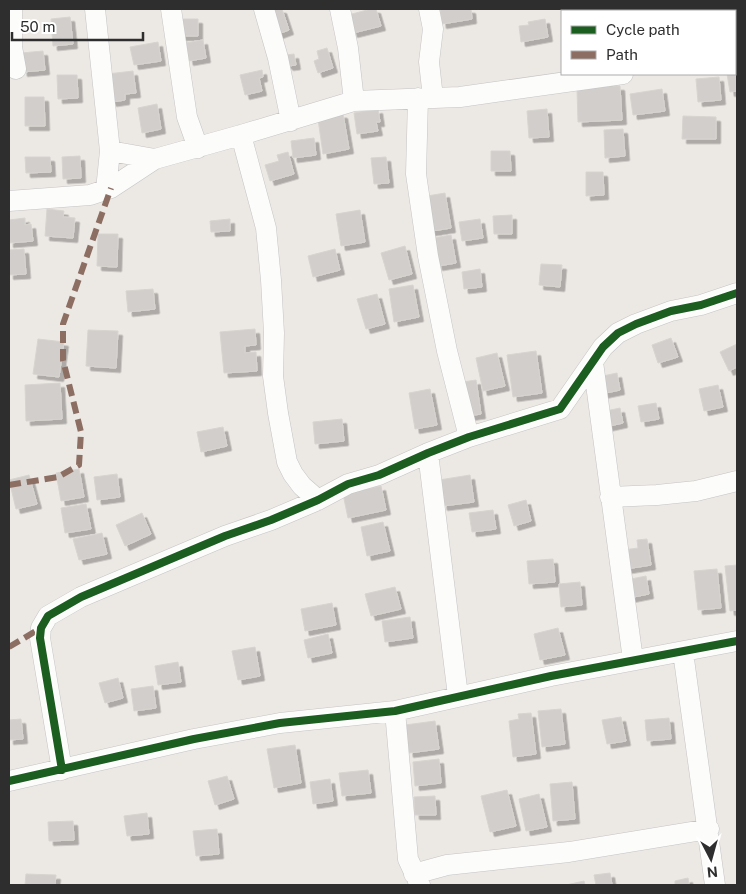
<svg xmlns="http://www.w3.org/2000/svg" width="746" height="894" font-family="'Public Sans',sans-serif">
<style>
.building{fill:#d1cecb;stroke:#d7d4d0;filter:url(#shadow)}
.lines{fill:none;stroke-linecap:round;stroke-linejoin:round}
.minor-casing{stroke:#c5c4c5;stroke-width:21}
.minor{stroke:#fcfcfb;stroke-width:20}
.quiet{stroke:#8d6e63;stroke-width:6;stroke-dasharray:12 6;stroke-linecap:butt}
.cycleway-casing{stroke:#fff;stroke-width:11}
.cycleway{stroke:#1b5e20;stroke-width:8}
</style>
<defs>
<filter id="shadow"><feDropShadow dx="4.5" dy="4.5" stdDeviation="0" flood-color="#0004"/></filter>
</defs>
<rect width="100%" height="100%" fill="#ece8e4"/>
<path class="building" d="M277,9H282L289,30L270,37L262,14Z
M371,9H376L381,26L353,33L348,15Z
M440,9H471L472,19L442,24Z
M70,17L73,44L53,46L51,19Z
M179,19H198V36H180Z
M545,19L548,37L521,42L519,26L529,25L528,22Z
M203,40L206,58L189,61L185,43Z
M158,42L161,61L134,65L130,47Z
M327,48L333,68L318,73L314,61L319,59L317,51Z
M43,51L45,70L23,72L21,53Z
M294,54L296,65L289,66L277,56Z
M262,70L263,77L259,78L262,91L245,95L240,75Z
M735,70H737V91L730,92L727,74H735Z
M133,71L136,93L125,94V100L112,102L99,75Z
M57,75H77L78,98L58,99Z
M719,77L721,100L698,102L696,79Z
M612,81L613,86H620L622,120L578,122L577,90H581V83Z
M662,89L665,111L633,115L630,94Z
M25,97H44L45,126H25Z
M157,104L161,129L142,133L138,108Z
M378,109L380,122H376L378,131L357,134L354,113Z
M547,109L549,137L529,138L527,111Z
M317,112L343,114L349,149L323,154Z
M683,116L716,117V139H682Z
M623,129L625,156L605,158L604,130Z
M314,138L316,155L293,158L291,141Z
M491,151H510L511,171H491Z
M288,152L294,174L270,181L265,165L279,161L277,155Z
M80,156L81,178L63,179L62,157Z
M25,157H50L51,172L26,173Z
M386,157L389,183L374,184L371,158Z
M586,172H603L604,195L586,196Z
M445,193L451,228L426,232L421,197Z
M47,209L64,211L63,217L75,218L73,238L45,236Z
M360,210L365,242L341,246L336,214Z
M512,215V234H494L493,216Z
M25,218V225L31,224L33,241L9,243V220Z
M230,219V231L211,232L210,221Z
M480,219L483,238L462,241L459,222Z
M98,234H118L117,267L97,266Z
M451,235L456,263L438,266L433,238Z
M405,246L412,274L389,280L381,253Z
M24,249L26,274L9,275V250Z
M335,249L340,270L313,277L308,256Z
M541,264L562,265L560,287L539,285Z
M480,269L482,287L464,289L462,272Z
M413,285L419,317L394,322L389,289Z
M153,289L155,309L128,312L126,291Z
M377,294L385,324L366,329L357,299Z
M255,329L256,345L245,346V353L256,352L257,371L224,373L220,332Z
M88,330L118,331L116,368L86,366Z
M671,338L678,357L658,363L652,345Z
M38,339L64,342L59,377L33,374Z
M737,344V367L729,371L720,352Z
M536,351L542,393L513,397L507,355Z
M497,353L505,386L483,391L476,358Z
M617,373L620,390L601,394L598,377Z
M476,380L481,414L455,418L449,384Z
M60,383L62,419L26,421L25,385Z
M718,385L723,407L704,411L699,389Z
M430,389L437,425L415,429L409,393Z
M656,403L659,419L641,422L638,406Z
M620,408L623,423L605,427L601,412Z
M342,419L344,441L315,444L313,422Z
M223,427L227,446L201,452L197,432Z
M79,469L84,497L61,501L56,473Z
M117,474L120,497L97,500L94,477Z
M29,475L37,504L16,509L9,480Z
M470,475L474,502L443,506L439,480Z
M381,486L386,510L348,518L343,494Z
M526,500L531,521L514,526L508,505Z
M86,504L91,529L65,533L61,508Z
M493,510L496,529L472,532L469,513Z
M142,513L151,534L125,546L116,525Z
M383,522L390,551L367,556L361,527Z
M102,533L107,554L79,560L73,539Z
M647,539L651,565L626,569L623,550L638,548L637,540Z
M553,559L555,582L529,584L527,561Z
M737,565V610L730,611L725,566Z
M717,569L721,608L698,610L694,571Z
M646,576L649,594L629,598L626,580Z
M580,582L582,605L561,607L559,584Z
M395,587L401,609L371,616L365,594Z
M332,603L336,625L305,631L301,609Z
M410,617L413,638L385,642L382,621Z
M558,628L565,655L540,660L534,634Z
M328,634L332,653L308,658L304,640Z
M255,647L260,676L238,680L232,651Z
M178,662L181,682L158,685L155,666Z
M118,678L123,698L105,703L99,683Z
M153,686L156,708L134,711L131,689Z
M561,709L565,744L542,747L538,711Z
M531,713L536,754L513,757L509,721L519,719L518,714Z
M621,717L626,741L607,744L602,720Z
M669,718L671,739L647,741L645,720Z
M21,719L23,739L9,740V720Z
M435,721L439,749L409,753L405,725Z
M295,745L301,783L274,788L267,749Z
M439,759L441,783L415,786L413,762Z
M368,770L371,793L342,796L339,773Z
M227,776L234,799L215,805L208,781Z
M330,779L333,801L313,804L310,782Z
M572,782L575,819L553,821L550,784Z
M507,790L516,826L490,832L481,796Z
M539,794L547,827L526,831L519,799Z
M435,796L436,815H415L414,797Z
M147,813L149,834L127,836L124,816Z
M73,821L74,840L49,841L48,822Z
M217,829L219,854L196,856L193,831Z
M610,873L612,885H596L594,875Z
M26,874L56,875L55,885H25Z
M688,878L689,885H675V881Z
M584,881L585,885H566Z"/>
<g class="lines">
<defs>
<path id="minor" d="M12,9V47L16,69
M95,9L110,151L155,159
M171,9L187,117L198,148
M264,9L278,58L291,121
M340,9L348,48L354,101
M429,9L433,29L429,62L433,98
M685,9V11
M735,55H737
M418,98L416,174L428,256L447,351L469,437
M241,135L266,228L271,280L274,333L273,376L278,413L287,462L293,474L302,486L318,500
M106,190L110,151
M9,201L90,195L111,188L155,159L241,135L354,101L460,97L623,74
M593,362L633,660
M428,453L458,696
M610,497L657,495L696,491L737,481
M683,652L715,885
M395,711L408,859L420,885
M62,770L40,638L41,628L48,616L81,597L225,536L271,520L318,500L348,484L379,475L428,453L469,437L560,409L603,347L618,333L636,324L671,311L701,305L737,293
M9,781L194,739L280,723L395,711L551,676L737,641
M414,874L447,865L569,852L709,829"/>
</defs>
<use href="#minor" class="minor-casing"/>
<use href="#minor" class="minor"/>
<path class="quiet" d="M9,485L58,477L79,465L81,432L63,360V324L111,188
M9,647L41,628"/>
<defs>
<path id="cycleway" d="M62,770L40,638L41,628L48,616L81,597L225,536L271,520L318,500L348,484L379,475L428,453L469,437L560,409L603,347L618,333L636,324L671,311L701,305L737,293
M9,781L194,739L280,723L395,711L551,676L737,641"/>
</defs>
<use href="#cycleway" class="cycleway-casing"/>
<use href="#cycleway" class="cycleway"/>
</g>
<rect width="746" height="894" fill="none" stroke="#2e2e2e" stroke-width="20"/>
<rect x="561" y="10" width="175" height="65" fill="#ffffff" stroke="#ababab"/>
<rect x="571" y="26" width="25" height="8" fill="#1b5e20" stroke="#ababab"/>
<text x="606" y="35" font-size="15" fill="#2e2e2e">Cycle path</text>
<rect x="571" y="51" width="25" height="8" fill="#8d6e63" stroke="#ababab"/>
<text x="606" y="60" font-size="15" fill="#2e2e2e">Path</text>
<g transform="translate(711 859) rotate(174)" stroke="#ffffff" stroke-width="4" paint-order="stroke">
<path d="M0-4L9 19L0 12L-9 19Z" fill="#2e2e2e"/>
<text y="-8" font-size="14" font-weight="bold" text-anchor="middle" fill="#2e2e2e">N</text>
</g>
<path d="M12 32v8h131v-8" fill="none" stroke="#2e2e2e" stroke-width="2.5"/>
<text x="20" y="32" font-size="15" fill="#2e2e2e" stroke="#ffffff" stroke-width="4" paint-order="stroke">50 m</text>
</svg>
